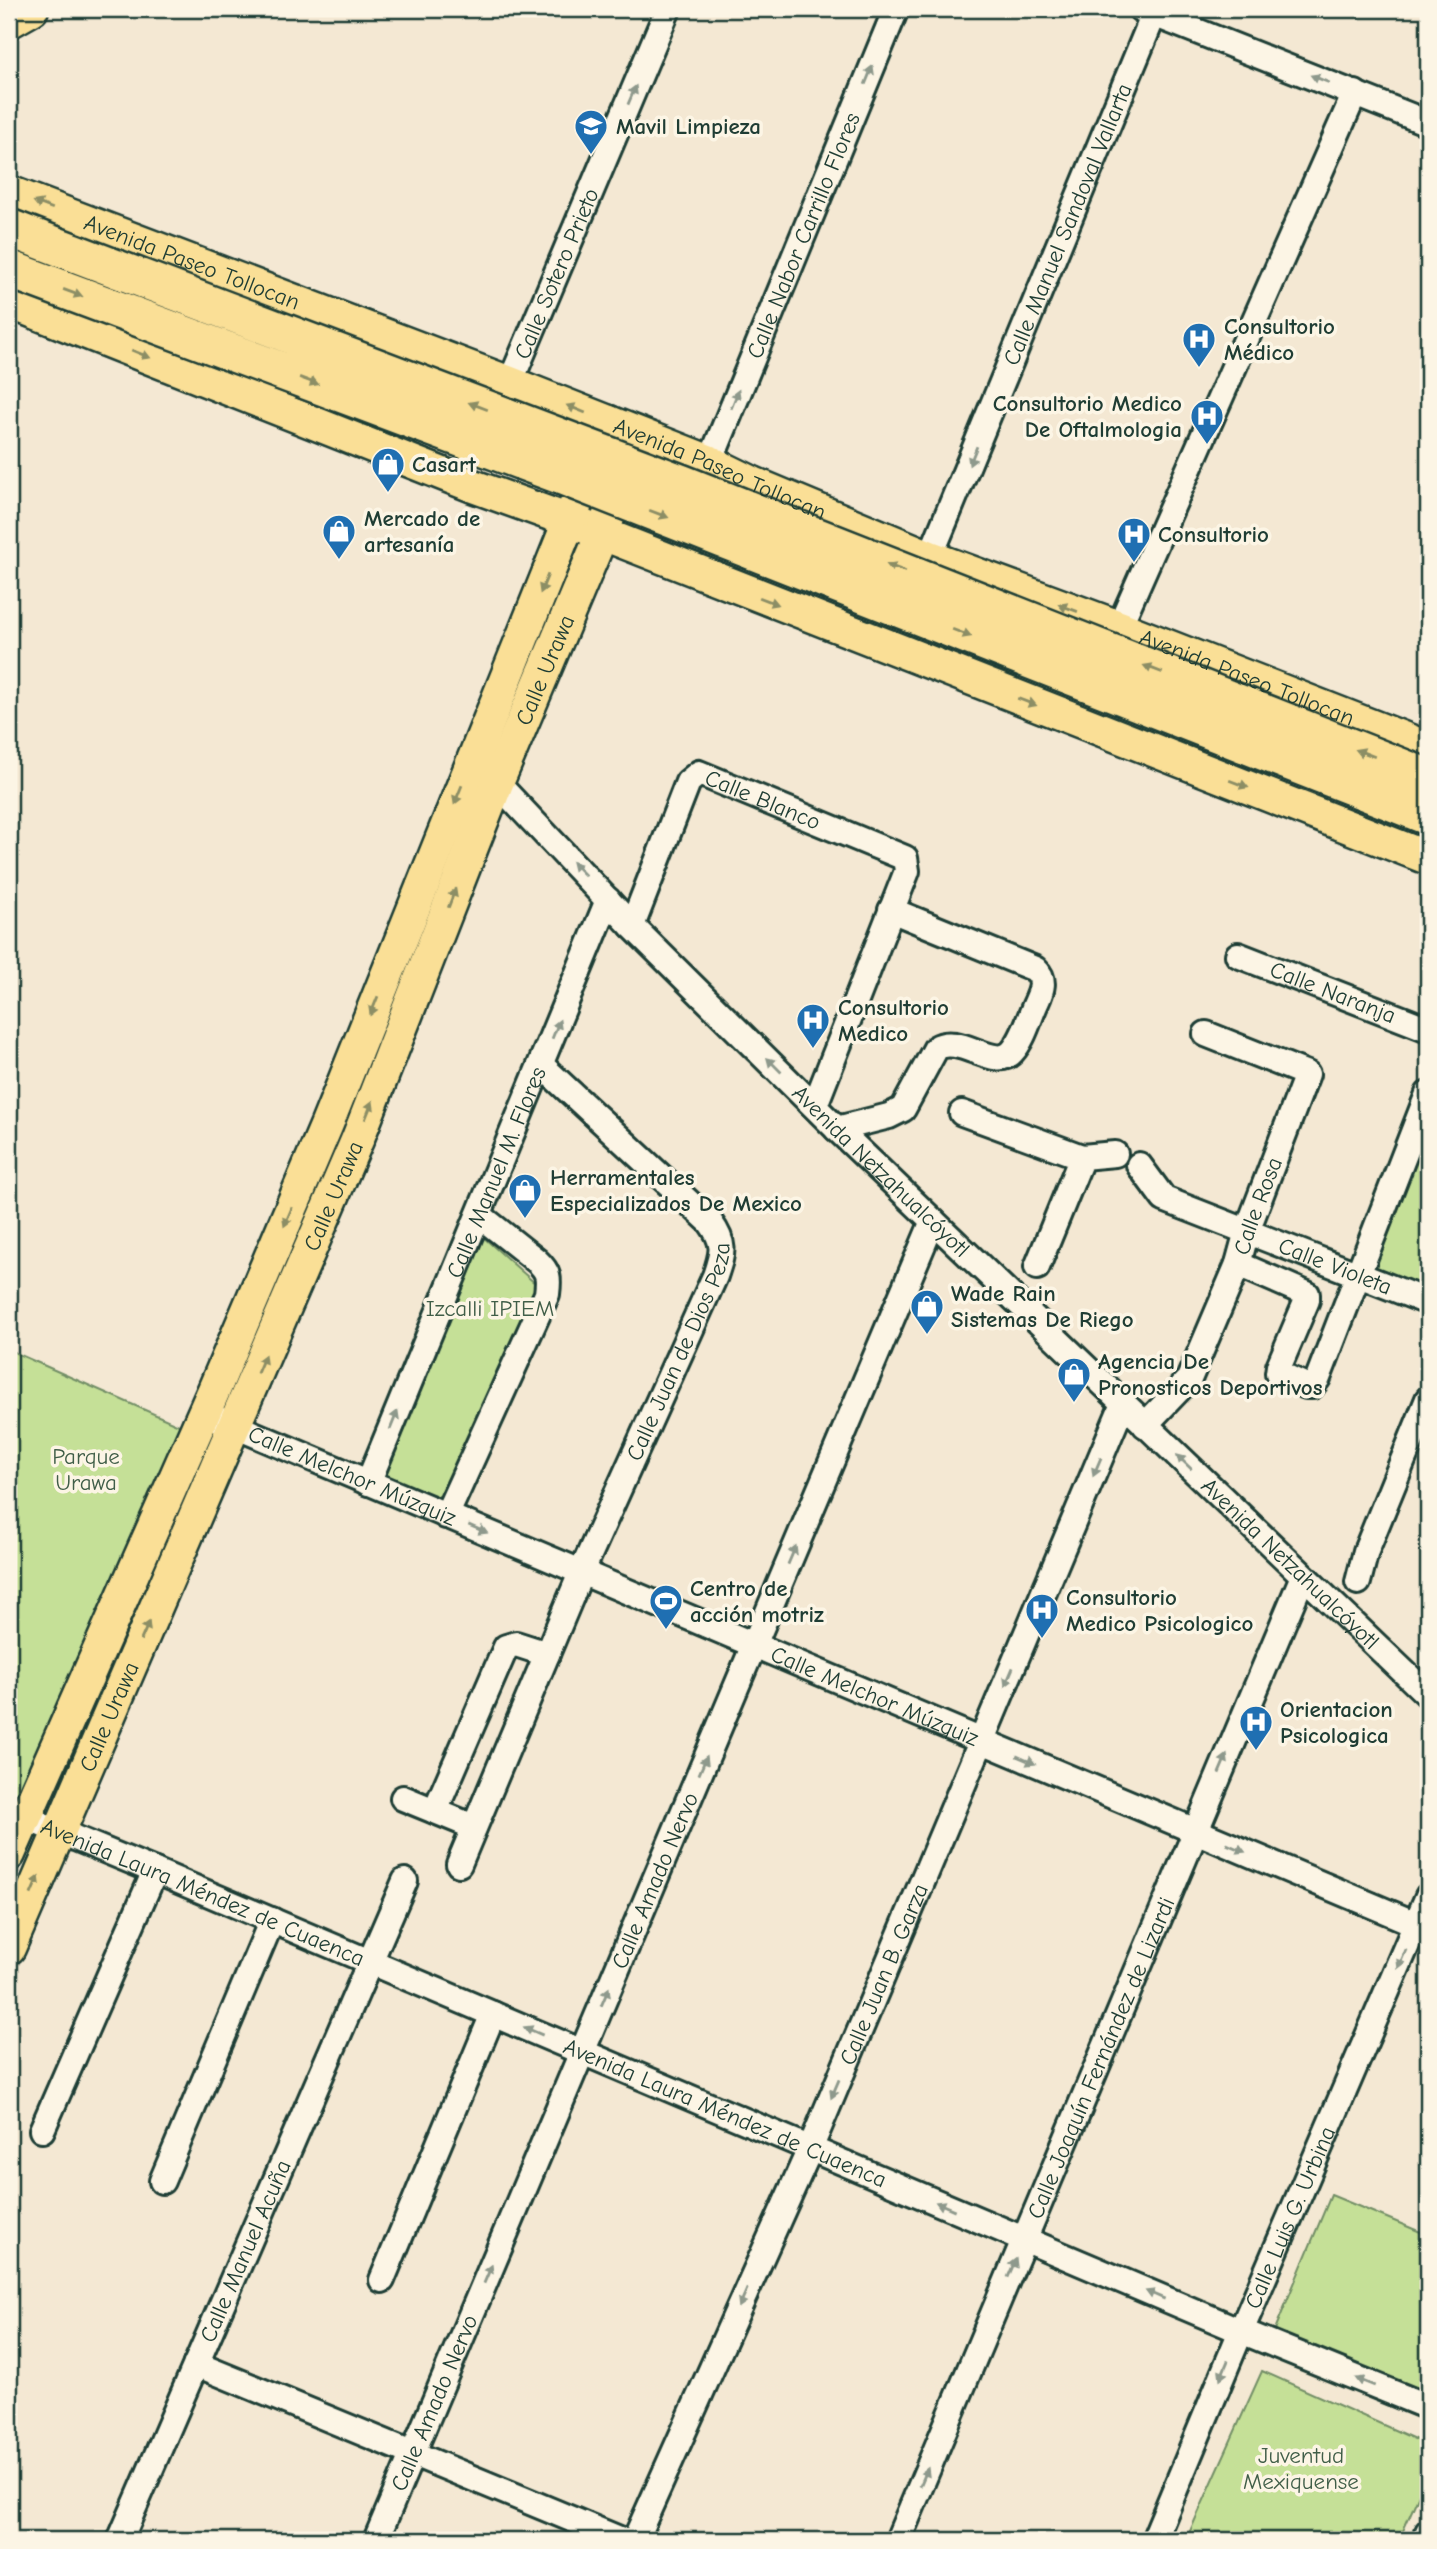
<svg xmlns="http://www.w3.org/2000/svg" width="1437" height="2549" font-family="'Comic Neue',sans-serif">
<style>
.green{fill:#c5e097;stroke:#728e66;stroke-width:2}
.lines{fill:none;stroke-linecap:round;stroke-linejoin:round}
.minor-casing{stroke:#1f3d34;stroke-width:30}
.major-casing{stroke:#1f3d34;stroke-width:37}
.minor{stroke:#fcf5e5;stroke-width:24}
.major{stroke:#fadf96;stroke-width:32}
.highway-bridge-casing{stroke:#1f3d34;stroke-width:42;stroke-linecap:butt}
.highway-bridge{stroke:#fadf96;stroke-width:37}
.oneway{fill:#8e998c}
.oneway2{fill:#8c8e65}
.labels{text-anchor:middle;dominant-baseline:central;stroke-width:7;stroke-linejoin:round;paint-order:stroke}
.poi-label{font-size:23px;font-weight:bold;fill:#1f3d34;stroke:#fcf5e5;text-anchor:start}
.street-label{font-size:23px;fill:#1f3d34;stroke:#fcf5e5}
.park-label{font-size:23px;fill:#405e48;stroke:#fcf5e5}
</style>
<rect width="100%" height="100%" fill="#f4e8d3"/>
<filter id="ink" filterUnits="userSpaceOnUse"><feTurbulence type="fractalNoise" baseFrequency=".0143" numOctaves="2"/><feDisplacementMap in="SourceGraphic" scale="14" xChannelSelector="R" yChannelSelector="G"/><feConvolveMatrix kernelMatrix="1 2 1 2 8 2 1 2 1" color-interpolation-filters="sRGB"/></filter>
<g filter="url(#ink)">
<path class="green" d="M1427,1130L1428,1131V1293L1370,1269Z
M473,1228L547,1294L446,1516L368,1483Z
M9,1350L188,1429L9,1848Z
M1331,2195L1428,2235V2396L1274,2332Z
M1262,2371L1428,2445V2474L1399,2540H1186Z"/>
<g class="lines">
<defs>
<g id="minor">
<path d="M1141,9L1428,123"/>
<path id="s1" d="M510,383L668,9"/>
<path id="s2" d="M710,462L896,9"/>
<path id="s3" d="M930,557L1154,14L1159,9"/>
<path d="M1119,627L1355,93"/>
<path id="s4" d="M497,783L632,926L837,1129L1428,1695"/>
<path id="s5" d="M632,926L688,782L699,773L905,858L907,871L815,1105"/>
<path id="s6" d="M1238,955L1428,1029"/>
<path d="M962,1113L1082,1157"/>
<path d="M837,1129L889,1116L903,1109L936,1048C959,1033 995,1071 1012,1052C1024,1039 1029,1018 1036,1003C1042,990 1046,979 1035,969L891,910"/>
<path id="s7" d="M1139,1165L1164,1199L1428,1302"/>
<path d="M1238,1264L1307,1294V1300L1279,1366L1278,1373L1306,1386H1312L1318,1378L1428,1094"/>
<path d="M1037,1267L1082,1157L1115,1154"/>
<path id="s8" d="M204,1413L1428,1929"/>
<path id="s9" d="M1145,1425L1189,1379L1238,1264L1247,1231L1307,1074L1206,1034"/>
<path id="s10" d="M368,1483L608,900"/>
<path d="M446,1516L547,1294C549,1278 549,1272 537,1261L479,1215"/>
<path d="M1358,1582L1366,1551L1428,1399"/>
<path d="M403,1798L474,1827"/>
<path d="M435,1811L506,1647L516,1644L547,1654"/>
<path id="s11" d="M24,1817L155,1871L1241,2331L1428,2407"/>
<path id="s12" d="M459,1864L581,1573L715,1276C723,1252 726,1244 710,1222L541,1065"/>
<path d="M42,2130L155,1871"/>
<path d="M162,2181L272,1920"/>
<path d="M382,2280L493,2014"/>
<path d="M196,2364L622,2540"/>
<path id="s13" d="M120,2540L405,1881"/>
<path id="s14" d="M376,2540L933,1221"/>
<path id="s15" d="M635,2540L810,2149L1123,1404"/>
<path id="s16" d="M898,2540L1303,1576"/>
<path id="s17" d="M1154,2540L1241,2331L1428,1896"/>
<path d="M1425,2540L1428,2532"/>
</g>
<g id="major">
<path d="M9,22L32,9"/>
<path id="s18" d="M9,192L510,383L710,462L753,483L930,557L1119,627L1428,748"/>
<path d="M9,302L473,486L570,521L1428,858"/>
<path d="M9,1854L214,1390L327,1124L609,422"/>
<path id="s19" d="M9,1948L358,1138L497,783L602,534L639,435"/>
</g>
</defs>
<use href="#minor" class="minor-casing"/>
<use href="#major" class="major-casing"/>
<use href="#minor" class="minor"/>
<use href="#major" class="major"/>
<defs>
<path id="highway-bridge" d="M9,228L683,484L1428,778
M9,269L565,477L1428,816"/>
</defs>
<use href="#highway-bridge" class="highway-bridge-casing"/>
<use href="#highway-bridge" class="highway-bridge"/>
</g>
<defs><path id="oneway-solid" d="M-6-.8H1V-3.2L6.5 0L1 3.2V.8H-6Z" transform="scale(1.75)"/></defs>
<g class="oneway">
<use href="#oneway-solid" transform="translate(869 75) rotate(-68)"/>
<use href="#oneway-solid" transform="translate(1320 79) rotate(-158)"/>
<use href="#oneway-solid" transform="translate(632 95) rotate(-67)"/>
<use href="#oneway-solid" transform="translate(735 399) rotate(-68)"/>
<use href="#oneway-solid" transform="translate(973 456) rotate(112)"/>
<use href="#oneway-solid" transform="translate(579 869) rotate(-134)"/>
<use href="#oneway-solid" transform="translate(556 1029) rotate(-68)"/>
<use href="#oneway-solid" transform="translate(774 1065) rotate(-135)"/>
<use href="#oneway-solid" transform="translate(394 1420) rotate(-68)"/>
<use href="#oneway-solid" transform="translate(1184 1462) rotate(-136)"/>
<use href="#oneway-solid" transform="translate(1097 1467) rotate(113)"/>
<use href="#oneway-solid" transform="translate(478 1529) rotate(23)"/>
<use href="#oneway-solid" transform="translate(792 1555) rotate(-67)"/>
<use href="#oneway-solid" transform="translate(1009 1677) rotate(113)"/>
<use href="#oneway-solid" transform="translate(1026 1760) rotate(23)"/>
<use href="#oneway-solid" transform="translate(1223 1764) rotate(-67)"/>
<use href="#oneway-solid" transform="translate(703 1765) rotate(-67)"/>
<use href="#oneway-solid" transform="translate(1236 1848) rotate(23)"/>
<use href="#oneway-solid" transform="translate(1402 1959) rotate(113)"/>
<use href="#oneway-solid" transform="translate(605 1997) rotate(-67)"/>
<use href="#oneway-solid" transform="translate(533 2031) rotate(-157)"/>
<use href="#oneway-solid" transform="translate(835 2089) rotate(113)"/>
<use href="#oneway-solid" transform="translate(945 2206) rotate(-157)"/>
<use href="#oneway-solid" transform="translate(1012 2268) rotate(-67)"/>
<use href="#oneway-solid" transform="translate(488 2274) rotate(-67)"/>
<use href="#oneway-solid" transform="translate(1155 2295) rotate(-157)"/>
<use href="#oneway-solid" transform="translate(743 2298) rotate(114)"/>
<use href="#oneway-solid" transform="translate(1224 2370) rotate(113)"/>
<use href="#oneway-solid" transform="translate(1365 2382) rotate(-158)"/>
<use href="#oneway-solid" transform="translate(924 2477) rotate(-67)"/>
</g>
<g class="oneway2">
<use href="#oneway-solid" transform="translate(43 205) rotate(-159)"/>
<use href="#oneway-solid" transform="translate(73 293) rotate(20)"/>
<use href="#oneway-solid" transform="translate(141 354) rotate(22)"/>
<use href="#oneway-solid" transform="translate(309 381) rotate(20)"/>
<use href="#oneway-solid" transform="translate(478 406) rotate(-159)"/>
<use href="#oneway-solid" transform="translate(576 409) rotate(-158)"/>
<use href="#oneway-solid" transform="translate(659 514) rotate(21)"/>
<use href="#oneway-solid" transform="translate(896 568) rotate(-159)"/>
<use href="#oneway-solid" transform="translate(544 584) rotate(112)"/>
<use href="#oneway-solid" transform="translate(769 601) rotate(21)"/>
<use href="#oneway-solid" transform="translate(1068 608) rotate(-160)"/>
<use href="#oneway-solid" transform="translate(962 633) rotate(21)"/>
<use href="#oneway-solid" transform="translate(1153 669) rotate(-159)"/>
<use href="#oneway-solid" transform="translate(1027 702) rotate(21)"/>
<use href="#oneway-solid" transform="translate(1365 753) rotate(-159)"/>
<use href="#oneway-solid" transform="translate(1239 784) rotate(21)"/>
<use href="#oneway-solid" transform="translate(458 795) rotate(112)"/>
<use href="#oneway-solid" transform="translate(452 898) rotate(-69)"/>
<use href="#oneway-solid" transform="translate(374 1006) rotate(112)"/>
<use href="#oneway-solid" transform="translate(369 1110) rotate(-68)"/>
<use href="#oneway-solid" transform="translate(288 1217) rotate(113)"/>
<use href="#oneway-solid" transform="translate(261 1364) rotate(-67)"/>
<use href="#oneway-solid" transform="translate(145 1631) rotate(-66)"/>
<use href="#oneway-solid" transform="translate(35 1885) rotate(-67)"/>
</g>
</g>
<defs>
<symbol id="school-pin" viewBox="-11 -11 22 30"><path d="M0 17L-7.5 6A9.5 9.5 0 1 1 7.5 6Z" fill="#1f6fb2" stroke="#fcf5e5"/><path d="M0-5L7-2L0 1L-7-2ZM-4 1L0 2.5L4 1V4Q0 6-4 4Z" fill="#fff"/></symbol>
<symbol id="hospital-pin" viewBox="-11 -11 22 30"><path d="M0 17L-7.5 6A9.5 9.5 0 1 1 7.5 6Z" fill="#1f6fb2" stroke="#fcf5e5"/><path d="M-5-5h3v3.5h4V-5h3V5h-3V1.5h-4V5h-3Z" fill="#fff"/></symbol>
<symbol id="shop-pin" viewBox="-11 -11 22 30"><path d="M0 17L-7.5 6A9.5 9.5 0 1 1 7.5 6Z" fill="#1f6fb2" stroke="#fcf5e5"/><path d="M-5-2.5h2.3a2.7 3.5 0 0 1 5.4 0H5L5.5 6h-11ZM-1.5-2.5h3a1.5 2.3 0 0 0-3 0Z" fill="#fff"/></symbol>
<symbol id="stadium-pin" viewBox="-11 -11 22 30"><path d="M0 17L-7.5 6A9.5 9.5 0 1 1 7.5 6Z" fill="#1f6fb2" stroke="#fcf5e5"/><path d="M0-5a6.5 5 0 1 0 0 10a6.5 5 0 1 0 0-10ZM-3.5-1.8h7v3.6h-7Z" fill="#fff"/></symbol>
</defs>
<g fill-rule="evenodd">
<use href="#school-pin" x="572" y="107" width="38" height="52"/>
<use href="#hospital-pin" x="1180" y="320" width="38" height="52"/>
<use href="#hospital-pin" x="1188" y="397" width="38" height="52"/>
<use href="#shop-pin" x="369" y="445" width="38" height="52"/>
<use href="#shop-pin" x="320" y="512" width="38" height="52"/>
<use href="#hospital-pin" x="1115" y="515" width="38" height="52"/>
<use href="#hospital-pin" x="794" y="1001" width="38" height="52"/>
<use href="#shop-pin" x="506" y="1171" width="38" height="52"/>
<use href="#shop-pin" x="908" y="1287" width="38" height="52"/>
<use href="#shop-pin" x="1055" y="1355" width="38" height="52"/>
<use href="#stadium-pin" x="647" y="1582" width="38" height="52"/>
<use href="#hospital-pin" x="1023" y="1591" width="38" height="52"/>
<use href="#hospital-pin" x="1237" y="1703" width="38" height="52"/>
</g>
<g class="labels">
<g class="poi-label">
<text x="616" y="126">Mavil Limpieza</text>
<text x="1224" y="326">Consultorio<tspan x="1224" dy="26">Médico</tspan></text>
<text x="1182" y="403" text-anchor="end">Consultorio Medico<tspan x="1182" dy="26">De Oftalmologia</tspan></text>
<text x="412" y="464">Casart</text>
<text x="364" y="518">Mercado de<tspan x="364" dy="26">artesanía</tspan></text>
<text x="1158" y="534">Consultorio</text>
<text x="838" y="1007">Consultorio<tspan x="838" dy="26">Medico</tspan></text>
<text x="550" y="1177">Herramentales<tspan x="550" dy="26">Especializados De Mexico</tspan></text>
<text x="951" y="1293">Wade Rain<tspan x="951" dy="26">Sistemas De Riego</tspan></text>
<text x="1098" y="1361">Agencia De<tspan x="1098" dy="26">Pronosticos Deportivos</tspan></text>
<text x="690" y="1588">Centro de<tspan x="690" dy="26">acción motriz</tspan></text>
<text x="1066" y="1597">Consultorio<tspan x="1066" dy="26">Medico Psicologico</tspan></text>
<text x="1280" y="1709">Orientacion<tspan x="1280" dy="26">Psicologica</tspan></text>
</g>
<g class="street-label">
<text stroke="none"><textPath href="#s3" startOffset="360">Calle Manuel Sandoval Vallarta</textPath></text>
<text stroke="none"><textPath href="#s2" startOffset="245">Calle Nabor Carrillo Flores</textPath></text>
<text stroke="none"><textPath href="#s18" startOffset="196">Avenida Paseo Tollocan</textPath></text>
<text stroke="none"><textPath href="#s1" startOffset="119">Calle Sotero Prieto</textPath></text>
<text stroke="none"><textPath href="#s18" startOffset="763">Avenida Paseo Tollocan</textPath></text>
<text stroke="none"><textPath href="#s19" startOffset="1386">Calle Urawa</textPath></text>
<text stroke="none"><textPath href="#s18" startOffset="1330">Avenida Paseo Tollocan</textPath></text>
<text stroke="none"><textPath href="#s5" startOffset="238">Calle Blanco</textPath></text>
<text stroke="none"><textPath href="#s6" startOffset="102">Calle Naranja</textPath></text>
<text stroke="none"><textPath href="#s4" startOffset="546">Avenida Netzahualcóyotl</textPath></text>
<text stroke="none"><textPath href="#s10" startOffset="336">Calle Manuel M. Flores</textPath></text>
<text stroke="none"><textPath href="#s19" startOffset="819">Calle Urawa</textPath></text>
<text stroke="none"><textPath href="#s9" startOffset="250">Calle Rosa</textPath></text>
<text stroke="none"><textPath href="#s7" startOffset="226">Calle Violeta</textPath></text>
<text stroke="none"><textPath href="#s12" startOffset="558">Calle Juan de Dios Peza</textPath></text>
<text stroke="none"><textPath href="#s8" startOffset="161">Calle Melchor Múzquiz</textPath></text>
<text stroke="none"><textPath href="#s4" startOffset="1113">Avenida Netzahualcóyotl</textPath></text>
<text stroke="none"><textPath href="#s8" startOffset="728">Calle Melchor Múzquiz</textPath></text>
<text stroke="none"><textPath href="#s19" startOffset="252">Calle Urawa</textPath></text>
<text stroke="none"><textPath href="#s14" startOffset="716">Calle Amado Nervo</textPath></text>
<text stroke="none"><textPath href="#s11" startOffset="194">Avenida Laura Méndez de Cuaenca</textPath></text>
<text stroke="none"><textPath href="#s15" startOffset="618">Calle Juan B. Garza</textPath></text>
<text stroke="none"><textPath href="#s16" startOffset="523">Calle Joaquín Fernández de Lizardi</textPath></text>
<text stroke="none"><textPath href="#s11" startOffset="761">Avenida Laura Méndez de Cuaenca</textPath></text>
<text stroke="none"><textPath href="#s17" startOffset="350">Calle Luis G. Urbina</textPath></text>
<text stroke="none"><textPath href="#s13" startOffset="315">Calle Manuel Acuña</textPath></text>
<text stroke="none"><textPath href="#s14" startOffset="149">Calle Amado Nervo</textPath></text>
</g>
<g class="park-label">
<text x="490" y="1308">Izcalli IPIEM</text>
<text x="86" y="1456">Parque<tspan x="86" dy="26">Urawa</tspan></text>
<text x="1301" y="2455">Juventud<tspan x="1301" dy="26">Mexiquense</tspan></text>
</g>
</g>
<rect width="1437" height="2549" fill="none" stroke="#fcf5e5" stroke-width="35"/>
<rect x="18" y="18" width="1402" height="2514" fill="none" stroke="#1f3d34" stroke-width="2.5" filter="url(#ink)"/>
</svg>
